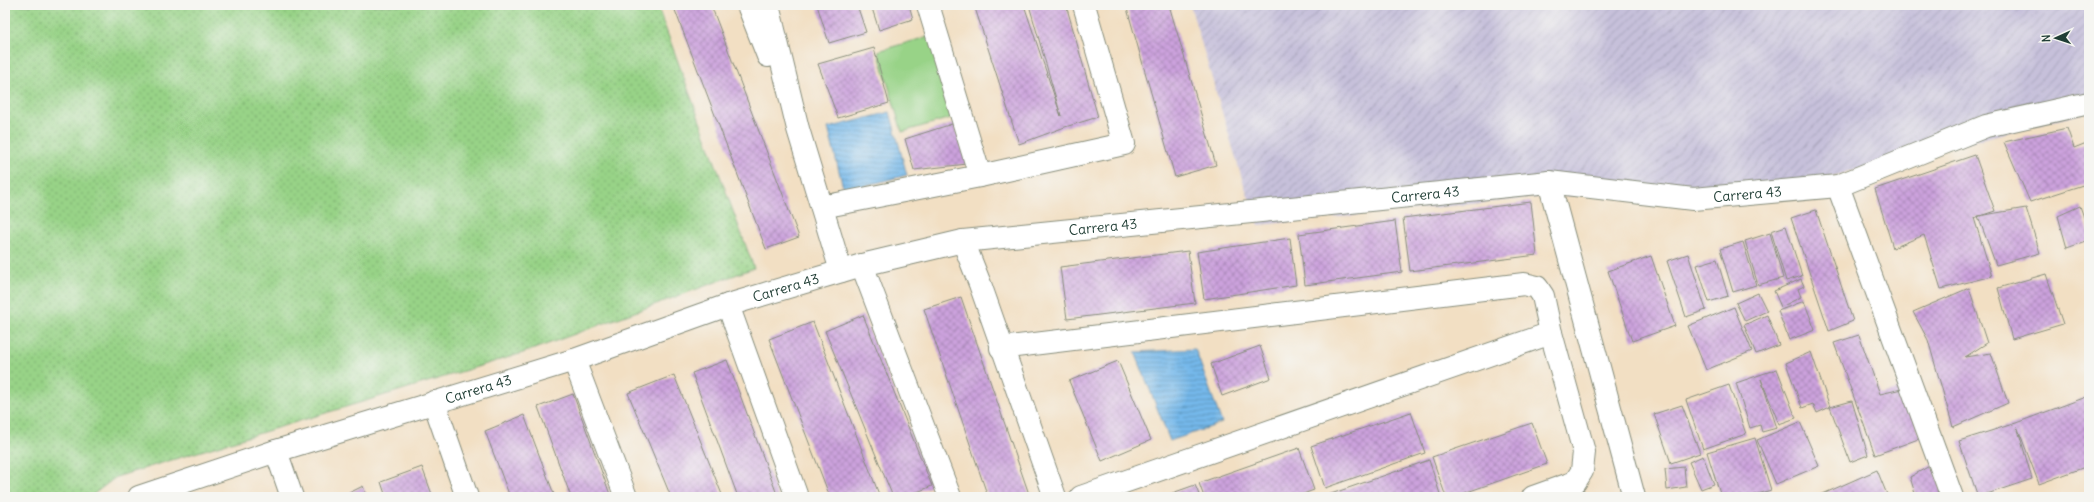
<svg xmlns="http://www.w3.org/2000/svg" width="2094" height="502" font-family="Delius,sans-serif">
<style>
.industrial{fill:url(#industrial-furrows)}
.green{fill:url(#green-dots);stroke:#5c885e}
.pitch{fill:#98d387;stroke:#5c885e}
.water{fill:url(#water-rules);stroke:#4a7a8f}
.building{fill:url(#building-cross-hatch)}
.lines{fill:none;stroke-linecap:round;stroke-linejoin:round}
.minor-casing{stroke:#888e7c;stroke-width:24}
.minor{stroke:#fff;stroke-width:22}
.labels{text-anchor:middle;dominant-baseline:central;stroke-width:3;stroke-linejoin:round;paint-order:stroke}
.street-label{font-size:14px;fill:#1f3d34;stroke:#f6f6f2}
</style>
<defs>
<pattern id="industrial-furrows" width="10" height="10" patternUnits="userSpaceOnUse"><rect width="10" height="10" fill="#c6c0da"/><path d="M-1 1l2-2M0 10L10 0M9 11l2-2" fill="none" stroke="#a09db2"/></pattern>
<pattern id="green-dots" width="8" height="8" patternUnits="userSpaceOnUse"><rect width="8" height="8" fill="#98d387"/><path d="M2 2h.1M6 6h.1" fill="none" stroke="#7bac6f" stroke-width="1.8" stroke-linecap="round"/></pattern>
<pattern id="water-rules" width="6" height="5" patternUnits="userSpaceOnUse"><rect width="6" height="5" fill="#74b8ea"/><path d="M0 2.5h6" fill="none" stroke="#5f97be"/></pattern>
<pattern id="building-cross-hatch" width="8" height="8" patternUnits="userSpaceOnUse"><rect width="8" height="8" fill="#cca2dd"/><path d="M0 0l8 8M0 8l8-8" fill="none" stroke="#a585b4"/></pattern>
</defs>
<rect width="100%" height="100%" fill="#f6f6f2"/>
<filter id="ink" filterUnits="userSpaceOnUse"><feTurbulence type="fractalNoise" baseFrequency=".025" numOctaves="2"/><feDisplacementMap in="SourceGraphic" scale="8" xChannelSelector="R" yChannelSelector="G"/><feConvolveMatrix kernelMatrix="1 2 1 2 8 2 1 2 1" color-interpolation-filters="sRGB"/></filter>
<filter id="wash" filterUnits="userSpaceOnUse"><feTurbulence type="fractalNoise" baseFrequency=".012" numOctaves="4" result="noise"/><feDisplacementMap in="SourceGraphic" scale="16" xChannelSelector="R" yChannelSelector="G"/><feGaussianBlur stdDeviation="0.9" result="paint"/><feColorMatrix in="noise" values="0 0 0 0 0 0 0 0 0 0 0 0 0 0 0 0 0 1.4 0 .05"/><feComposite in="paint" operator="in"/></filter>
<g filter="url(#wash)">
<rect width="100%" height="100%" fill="#f2dfc3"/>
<path class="industrial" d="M1190,5H2089V112L1793,186L1542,197L1259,225L1243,182Z"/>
<path class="green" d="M5,5H657L754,268L526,352L116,477L90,497H5Z"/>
<path class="pitch" d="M930,36L954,117L902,132L878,51Z"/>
<path class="water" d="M890,112L907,175L844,191L828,128Z
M1195,349L1222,423L1170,441L1135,352Z"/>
<g id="blocks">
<path class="building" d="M673,5H711L799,237L766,249Z
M817,5H857L866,32L829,43Z
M871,5H909L913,19L879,30Z
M974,5H1024L1061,116L1029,5H1066L1098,117L1065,127L1019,144Z
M1126,5H1169L1216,165L1175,177Z
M874,48L889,103L838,118L818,64Z
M955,123L967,164L914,170L905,139Z
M2067,128L2074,148L2089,142V183L2030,202L2004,142Z
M1975,155L1995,211L1974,218L1992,276L1941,289L1924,235L1893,248L1875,189Z
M1531,202L1537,255L1410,271L1403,218Z
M2080,206L2089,232V240L2067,248L2058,216Z
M2026,208L2040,253L1996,265L1978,216Z
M1816,210L1853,321L1829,331L1791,218Z
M1395,221L1402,272L1305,285L1299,234Z
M1786,226L1802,276L1786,281L1771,231Z
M1770,233L1783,278L1758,285L1745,241Z
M1290,238L1296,285L1204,299L1197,252Z
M1743,242L1756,285L1733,292L1720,249Z
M1188,251L1195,303L1067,319L1060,267Z
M1688,254L1706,310L1686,317L1667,261Z
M1651,256L1675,326L1632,341L1608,271Z
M1717,259L1728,296L1709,302L1697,265Z
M2046,274L2063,324L2012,339L1998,288Z
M1801,279L1804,286L1798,289L1801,297L1781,307L1774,291Z
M1969,288L1987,343L1965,357L1991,353L2008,403L1953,427L1928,340L1913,312Z
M1758,293L1767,311L1745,321L1736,303Z
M961,297L1030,497H988L924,309Z
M1804,301L1815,330L1789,340L1778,311Z
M1734,307L1752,351L1706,370L1688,326Z
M863,315L932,486L905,497H893L825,331Z
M1767,315L1779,345L1756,354L1744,325Z
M813,322L880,497H830L769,339Z
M1859,335L1880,394L1906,388L1921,438L1875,455L1834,343Z
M1260,346L1271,378L1222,396L1211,364Z
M1811,352L1830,407L1817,413L1813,404L1802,408L1786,363Z
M727,360L778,497H738L692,373Z
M1118,361L1151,440L1102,461L1069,381Z
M1777,369L1796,418L1779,424L1761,379L1777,428L1762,432L1760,425L1750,428L1736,383Z
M674,375L723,497H671L628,393Z
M1729,385L1746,434L1703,449L1686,400Z
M573,394L611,497H571L538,407Z
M2089,396V478L2085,467L2039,484L2017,426L2032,479L1978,497L1959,441L2016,423Z
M1852,401L1868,455L1850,462L1830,407Z
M1682,405L1700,453L1671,463L1654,414Z
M1411,412L1425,453L1325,488L1311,446Z
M524,415L555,497H510L485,431Z
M1800,422L1819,466L1776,484L1757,440Z
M1532,423L1547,464L1453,497H1446L1432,457Z
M1755,438L1771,490L1748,497H1721L1707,452Z
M1299,448L1314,490L1295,497H1204L1199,483Z
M1703,456L1714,484L1701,489L1689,462Z
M1429,460L1441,497H1329L1328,495Z
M1933,464L1944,497H1916L1910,477Z
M422,467L433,497H386L381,482Z
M1684,467L1686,487L1667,490L1665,469Z
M1877,470L1888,497H1816Z
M1195,485L1200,497H1161Z
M363,486L367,497H341Z
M1706,492L1708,497H1690Z"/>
</g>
</g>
<g filter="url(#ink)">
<use href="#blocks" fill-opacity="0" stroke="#888e7c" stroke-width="1"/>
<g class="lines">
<defs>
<g id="minor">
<path d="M748,5L768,56"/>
<path d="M768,5L798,129L841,271"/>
<path d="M928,5L980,176"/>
<path d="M1549,182L1634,497"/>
<path d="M1838,186L1952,497"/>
<path d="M822,207L980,176L1124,144L1084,5"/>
<path d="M963,241L980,284L1055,497"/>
<path d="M862,265L950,497"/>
<path d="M728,305L797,497"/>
<path d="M1001,348L1524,284L1537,287L1543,296L1551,333L1584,452L1582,471L1575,482L1533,497"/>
<path d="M574,360L626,497"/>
<path d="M434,402L467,497"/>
<path d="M276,451L292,497"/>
<path id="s1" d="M139,497L276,451L574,360L728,305L862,265L963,241L1549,182L1693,199L1838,186L1986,126L2089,103"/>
<path d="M1081,497L1551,333"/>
</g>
</defs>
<use href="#minor" class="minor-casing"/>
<use href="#minor" class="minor"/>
</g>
</g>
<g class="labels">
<g class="street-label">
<text stroke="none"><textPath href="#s1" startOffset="1328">Carrera 43</textPath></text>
<text stroke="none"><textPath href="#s1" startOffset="1652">Carrera 43</textPath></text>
<text stroke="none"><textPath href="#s1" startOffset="1004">Carrera 43</textPath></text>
<text stroke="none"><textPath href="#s1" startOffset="680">Carrera 43</textPath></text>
<text stroke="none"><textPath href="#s1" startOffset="356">Carrera 43</textPath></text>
</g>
</g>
<rect width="2094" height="502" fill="none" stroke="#f6f6f2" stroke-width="20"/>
<g transform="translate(2056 38) rotate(267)" stroke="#f6f6f2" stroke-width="3" paint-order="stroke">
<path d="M0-3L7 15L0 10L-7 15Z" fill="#1f3d34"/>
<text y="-6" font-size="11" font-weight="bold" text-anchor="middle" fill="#1f3d34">N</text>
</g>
</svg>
